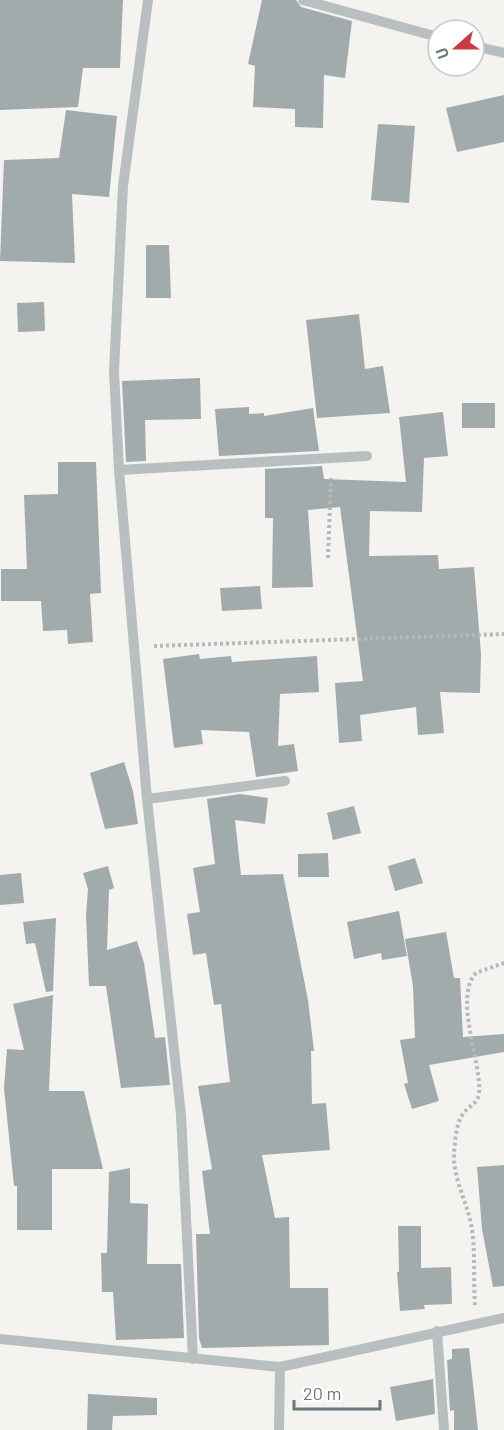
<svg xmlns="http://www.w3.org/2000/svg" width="504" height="1430" font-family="Barlow,sans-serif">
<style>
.building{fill:#a1abac}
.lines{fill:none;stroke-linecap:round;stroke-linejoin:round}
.path{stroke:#b5b9ba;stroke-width:4;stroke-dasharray:3 3;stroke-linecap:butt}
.minor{stroke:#b9bec0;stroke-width:10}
</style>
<rect width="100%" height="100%" fill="#f4f3f0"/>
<path class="building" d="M0,0H123L120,68H83L78,107L0,110Z
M262,0H296L301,7L352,21L345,78L324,75L323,128L295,127V109L253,107L255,66L248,64Z
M504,95V142L457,152L446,108Z
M66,110L117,116L109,197L72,194L75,263L0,261L4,160L59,158Z
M378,124L415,126L409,203L371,200Z
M146,245H169L171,298H146Z
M44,302L45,331L18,332L17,303Z
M359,314L365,369L383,366L390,413L317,418L306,320Z
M200,378L201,419L145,420L146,461L126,462L122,381Z
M462,403H495V428H462Z
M249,407V414L264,413V416L313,408L319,451L219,456L215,409Z
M443,412L448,456L424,458L422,512L370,511L369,556L438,555L439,569L474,567L481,654L480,693L440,692L444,733L418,735L416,707L360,715L362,741L339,743L335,683L363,681L340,507L308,510L313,587L272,588L273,518H265V469L322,466L324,479L406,482L399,417Z
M58,462H96L101,593L90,594L93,642L68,644L67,630L43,631L41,601H1V569H27L24,495L58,494Z
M260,586L262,609L222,611L220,588Z
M199,654L200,659L231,656L232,662L317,656L319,692L280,694L278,746L294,744L298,771L256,777L249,732L201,730L203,744L174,748L163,659Z
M124,762L133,791L138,824L105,829L90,773Z
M240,794L268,798L265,824L235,820L241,875L283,874L308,1000L314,1051H311L312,1104L326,1103L330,1150L262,1155L275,1218L289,1217L290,1288H328L329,1345L202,1348L199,1338L196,1234H210L202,1171L212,1169L198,1086L230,1082L221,1004L214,1005L206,953L193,955L187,914L200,912L193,868L215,864L207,799Z
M354,806L361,833L333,840L327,813Z
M328,853L329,877H298V854Z
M415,858L423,883L395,891L388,866Z
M108,866L114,888L109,890L107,950L137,941L144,963L155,1038L165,1037L170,1085L121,1088L106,986H89L86,915L88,889L83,873Z
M21,873L24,903L0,905V875Z
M399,911L407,956L382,960L381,953L354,959L347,922Z
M56,918L53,991L46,992L35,943L26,944L23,922Z
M446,932L454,978H460L463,1037L504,1034V1052L429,1065L439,1101L412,1109L404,1084L408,1083L400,1040L415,1038L413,986L405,939Z
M53,995L49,1091H84L103,1169H52V1230H17V1186H14L4,1088L7,1049L24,1050L13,1004Z
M504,1165V1286L493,1287L482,1229L477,1167Z
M130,1168V1203L148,1204L147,1264H181L184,1338L116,1340L113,1292H102L101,1253H107L109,1172Z
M398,1226H421V1268L451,1267L452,1304L424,1305L425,1309L400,1311L397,1272H399Z
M469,1348L478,1430H454V1410L450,1411L447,1360L452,1359V1349Z
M433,1379L435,1414L396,1421L390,1387Z
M88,1394L157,1398V1415L113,1416L112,1430H87Z"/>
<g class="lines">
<path class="path" d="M328,558L331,478
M154,646L504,634
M475,1305C473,1278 476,1250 471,1224C466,1199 453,1179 454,1153C455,1141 456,1124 463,1114C468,1106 478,1104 479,1093C482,1063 453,997 476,973L504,963"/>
<path class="minor" d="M148,0L123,186L114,371L119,470L147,799L181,1115L193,1359
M303,0L438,37
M474,46L504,53
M119,470L367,456
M147,799L285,781
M437,1331L444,1430
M0,1339L280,1367L504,1318
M279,1430L280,1367"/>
</g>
<g transform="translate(456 48) rotate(249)"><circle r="28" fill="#ffffff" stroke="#c2c9cb" stroke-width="1.5"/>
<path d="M0-4.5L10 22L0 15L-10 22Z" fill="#ca3a3f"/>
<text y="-9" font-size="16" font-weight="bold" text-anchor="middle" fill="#67797d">U</text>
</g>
<path d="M294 1400v9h86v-9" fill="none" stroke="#67797d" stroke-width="3"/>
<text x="303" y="1400" font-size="18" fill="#67797d" stroke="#ffffff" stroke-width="4.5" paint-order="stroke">20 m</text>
</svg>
